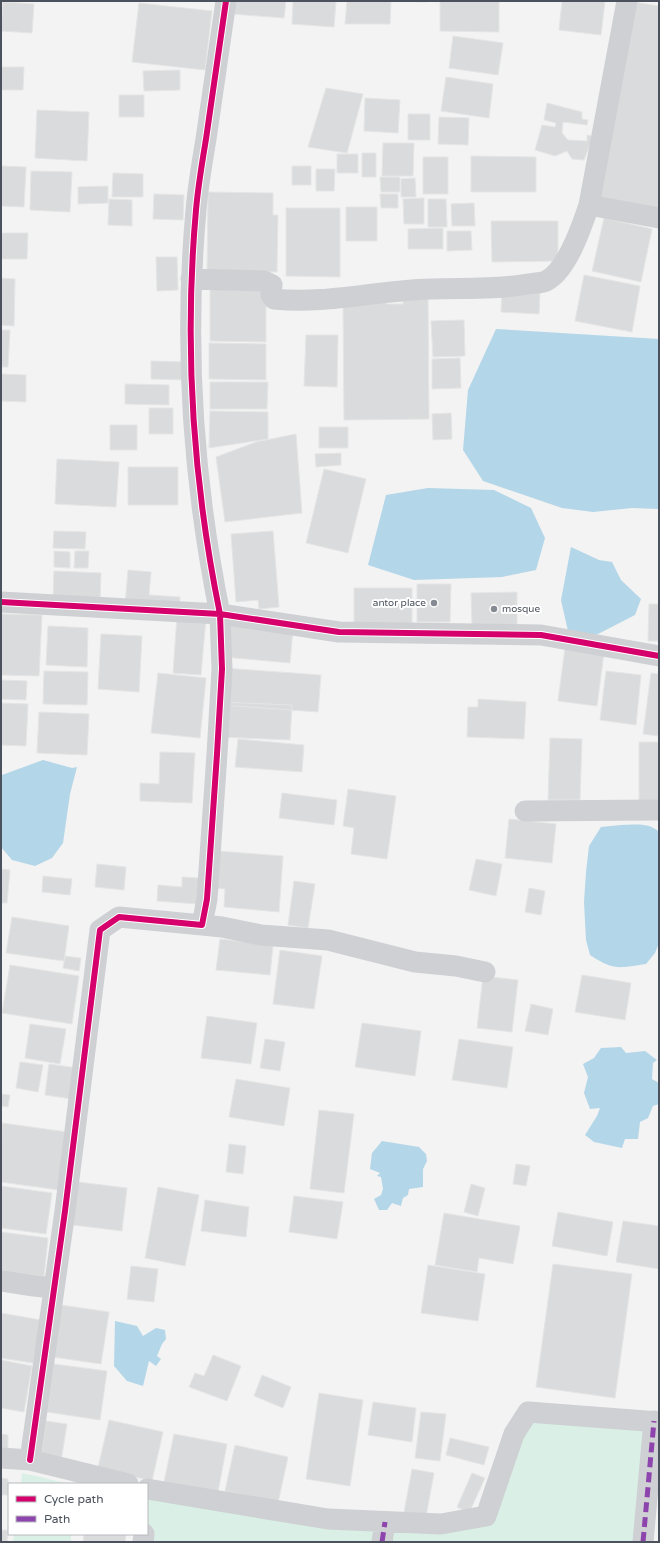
<svg xmlns="http://www.w3.org/2000/svg" width="660" height="1543" font-family="'Varela Round',sans-serif">
<style>
.green{fill:#daefe5}
.water{fill:#b3d6e8}
.building{fill:#dadbdc;stroke:#e5e5e5}
.lines{fill:none;stroke-linecap:round;stroke-linejoin:round}
.street{stroke:#ced0d3;stroke-width:21}
.quiet{stroke:#8e44ad;stroke-width:5;stroke-dasharray:10 5;stroke-linecap:butt}
.cycleway-casing{stroke:#fff;stroke-width:8}
.cycleway{stroke:#d6006c;stroke-width:6}
.poi-dot{fill:#868a92;stroke:#fff;stroke-width:1.5}
.labels{text-anchor:middle;dominant-baseline:central;stroke-width:4;stroke-linejoin:round;paint-order:stroke}
.poi-label{font-size:10px;fill:#4b525d;stroke:#fff;text-anchor:end}
</style>
<rect width="100%" height="100%" fill="#f3f3f3"/>
<path class="green" d="M528,1412L654,1421L643,1542H143L147,1534L148,1489L385,1522L486,1516Z
M22,1473L70,1484H21Z
M14,1534H71V1542H13Z"/>
<path class="water" d="M496,329L659,339V509L632,508L593,512L562,508L483,481L463,450L468,390Z
M428,488L494,490L531,508L545,538L536,570L502,577L414,580L368,565L386,495Z
M571,547L599,560L612,562L621,580L641,599L635,615L598,634L570,640L561,600Z
M43,760L72,768L77,767L70,794L63,843L52,858L35,866L12,860L1,847V777L2,775Z
M621,825C633,825 649,822 659,832V943L655,953L646,964C619,968 614,971 590,955L586,940L584,902L586,872L589,846L601,827Z
M621,1047L626,1053L645,1051L657,1060L653,1063L652,1079L659,1083V1104L653,1106L648,1118L640,1122L638,1139H625L622,1148L594,1142L585,1135L597,1116L600,1108L590,1109L584,1093L588,1077L583,1064L594,1058L601,1048Z
M382,1141L419,1147L426,1154L427,1161L423,1169V1187L409,1189L408,1195L403,1198L401,1206L392,1203L387,1210H379L374,1199L381,1195L383,1189L381,1177L377,1176L380,1173L370,1169L372,1153Z
M115,1321L137,1326L143,1336L156,1328L165,1330L166,1339L162,1344L157,1356L161,1359L156,1366L149,1361L143,1386L127,1381L114,1366Z"/>
<path class="building" d="M233,1H286L284,18L232,14Z
M293,1H336L334,27L292,24Z
M347,1H391L390,24H345Z
M394,1H427V2Z
M440,1H499V32L440,31Z
M562,1H605L601,35L559,30Z
M3,2L34,4L32,33L1,31Z
M634,2L659,6V208L599,197Z
M139,3L212,11L205,70L132,62Z
M453,36L503,43L498,75L449,68Z
M1,67H24L23,90H1Z
M180,70V90L144,91L143,71Z
M446,77L493,84L489,118L441,111Z
M326,88L363,94L347,153L308,147Z
M119,95H144V117H119Z
M365,98L400,100L398,133L364,131Z
M547,103L582,112V119L588,120L587,125L563,122L562,133L568,140L587,141V135L592,136L591,142L584,160L572,159L567,151L555,156L535,150L542,125L555,127L556,123L544,120Z
M37,110L89,112L87,161L35,158Z
M408,114H430V140H408Z
M439,117L469,118L468,145L438,144Z
M383,143H414L413,176H382Z
M362,153H376V177H362Z
M337,154H358V173H337Z
M471,156L536,157V192H471Z
M423,157H448V194H423Z
M1,166L26,167L24,207L1,206Z
M292,166H311V185H292Z
M316,169H335L334,191H316Z
M31,171L72,172L70,212L30,210Z
M113,173L143,174V197H112Z
M380,177H400V192H381Z
M415,178L416,197H401V179Z
M108,186V203L78,204V187Z
M208,192L273,193V215H278L277,272L207,271Z
M154,194L184,195L183,220L153,219Z
M380,194H398V208H381Z
M424,198V224H404L403,199Z
M109,199L132,200V226L108,225Z
M428,199H446L447,227H428Z
M474,203L475,226H452L451,204Z
M346,207H377V241H346Z
M286,208H340V277L286,276Z
M604,218L652,229L641,282L592,271Z
M491,221H558V261L492,262Z
M443,228V249H408V229Z
M447,231H471L472,250L447,251Z
M1,233H28L27,259H1Z
M156,257H177L178,290L157,291Z
M584,275L640,286L632,332L575,321Z
M1,278L15,279L14,326L1,325Z
M210,284H266V342L210,341Z
M502,290L540,292L539,314L501,312Z
M428,296L429,419L344,420L343,305L386,297V304H403V297Z
M464,320L465,356L433,357L431,321Z
M1,330H10L8,367H1Z
M306,335H338L337,387L304,386Z
M209,343L266,344V380L209,379Z
M460,358L461,388L432,389V359Z
M151,361L186,362V380L151,379Z
M1,374L26,375V402L1,401Z
M210,382H268L267,409H210Z
M125,384L169,385V405L125,404Z
M149,408H173V434H149Z
M210,411L268,412V439L209,448Z
M451,413L452,439L433,440L432,414Z
M110,425H137V450H110Z
M319,427H348V448H319Z
M296,434L302,513L225,522L216,457L256,442Z
M341,453V465L316,467L315,454Z
M57,459L119,462L116,507L55,504Z
M128,467H178V505H128Z
M324,469L366,479L348,553L306,543Z
M54,531L86,532L85,549L53,548Z
M273,531L279,607L259,609L258,600L236,602L231,534Z
M54,551L70,552V568L54,567Z
M75,551H89L88,568H74Z
M128,570L151,572L149,595L180,597L179,610L125,606Z
M54,571L101,573L100,601L53,599Z
M417,584H451L450,622H417Z
M354,588H412V628H354Z
M517,592V626H472L471,593Z
M649,604H659V641H648Z
M1,614L42,615L39,676L1,675Z
M177,616L206,618L201,675L173,673Z
M227,624L293,629L290,663L224,657Z
M48,626L88,628L87,667L46,665Z
M101,634L142,636L139,692L98,689Z
M565,648L604,653L597,706L558,701Z
M224,668L321,675L318,712L221,705Z
M44,671L88,672L87,705L43,704Z
M606,671L641,675L636,725L600,720Z
M158,673L206,678L200,738L151,733Z
M651,673L659,674V736L643,734Z
M1,680L27,681L26,700L1,699Z
M478,699L526,702L524,739L467,737L468,707H478Z
M220,702L292,705L290,740L218,737Z
M1,703L28,704L26,746L1,745Z
M39,712L89,714L87,755L37,753Z
M550,738L582,739L580,800H548Z
M238,739L304,745L302,772L235,767Z
M639,742H659V805H639Z
M160,752L195,753L192,803L140,801V783L159,784Z
M348,789L396,796L387,859L351,854L354,828L343,826Z
M282,793L337,800L334,825L279,818Z
M509,819L556,824L552,863L505,858Z
M218,851L283,856L279,912L224,907L225,889L215,888Z
M476,859L502,864L496,896L469,890Z
M97,864L126,867L124,890L95,887Z
M1,869L10,870L7,903H1Z
M43,876L72,879L70,895L42,892Z
M182,877L200,878L198,904L157,901L158,885L182,887Z
M294,881L315,884L308,928L288,925Z
M529,888L545,891L541,915L525,912Z
M12,917L69,926L64,961L6,953Z
M220,939L273,945L270,975L216,970Z
M280,950L322,956L314,1009L273,1004Z
M65,956L81,958L79,971L63,968Z
M10,965L79,976L72,1024L2,1013Z
M582,975L631,983L625,1020L575,1012Z
M483,976L518,980L512,1032L477,1028Z
M531,1004L553,1009L548,1035L525,1031Z
M207,1016L257,1023L251,1064L201,1058Z
M362,1023L421,1031L415,1076L355,1067Z
M30,1024L66,1029L60,1064L25,1058Z
M265,1039L285,1042L280,1071L260,1068Z
M459,1039L513,1047L507,1088L452,1080Z
M20,1062L43,1065L38,1092L16,1088Z
M49,1064L77,1068L72,1099L45,1095Z
M236,1079L290,1088L284,1126L229,1117Z
M1,1094L10,1095L8,1107L1,1106Z
M319,1110L354,1114L344,1193L310,1189Z
M2,1123L67,1132L59,1190L1,1182Z
M229,1144L246,1146L243,1174L226,1172Z
M516,1164L530,1166L526,1186L513,1184Z
M78,1182L127,1188L122,1231L73,1225Z
M471,1184L485,1188L478,1216L464,1212Z
M1,1186L52,1193L46,1234L1,1228Z
M158,1187L199,1195L185,1266L145,1258Z
M294,1196L343,1202L337,1239L289,1232Z
M205,1200L249,1207L246,1237L201,1231Z
M558,1212L613,1222L607,1256L552,1246Z
M444,1213L520,1226L513,1264L479,1258L477,1272L435,1265Z
M623,1221L659,1226V1269L616,1262Z
M1,1232L48,1238L44,1277L1,1272Z
M553,1264L632,1274L615,1398L536,1387Z
M428,1265L485,1274L478,1321L421,1313Z
M131,1266L158,1269L154,1302L127,1299Z
M61,1305L109,1312L101,1364L53,1357Z
M1,1313L41,1320L33,1363L1,1358Z
M213,1355L241,1366L227,1401L189,1387L195,1373L204,1376Z
M1,1360L32,1366L24,1412L1,1408Z
M54,1364L107,1371L100,1420L47,1412Z
M262,1375L291,1387L283,1408L254,1396Z
M319,1393L363,1400L350,1486L306,1479Z
M373,1402L416,1408L412,1442L368,1435Z
M421,1412L446,1414L440,1461L415,1458Z
M109,1420L163,1432L152,1481L98,1468Z
M46,1421L67,1424L61,1461L41,1458Z
M1,1434L8,1435V1452L1,1451Z
M174,1434L227,1444L218,1492L164,1482Z
M450,1438L489,1447L484,1465L446,1455Z
M235,1445L288,1457L278,1503L225,1491Z
M412,1469L434,1473L425,1522L403,1518Z
M472,1473L485,1478L469,1513L457,1507Z
M1,1478L8,1479V1495H1Z
M1,1530H8L7,1542H1Z
M84,1534H126L125,1542H83Z"/>
<g class="lines">
<path class="street" d="M226,1C219,47 213,93 206,139C202,163 198,186 196,210C184,344 193,482 220,614L339,632L541,635L659,656
M589,205L659,218
M191,279L264,281L272,285L271,295L274,299C321,304 366,293 413,290C451,287 490,291 528,284C534,283 542,283 546,281C567,271 582,226 589,205L627,1
M1,602L220,614L222,669L217,754L207,899L202,925L119,917L100,930L65,1211L30,1460
M525,811L659,810
M202,925L222,927L261,935L328,940L415,962L456,966L485,972
M1,1281L34,1286L54,1288
M1,1458L30,1460L128,1484
M147,1489L328,1519L441,1524L486,1516L514,1434L528,1412L659,1422
M143,1542L144,1534
M382,1542L385,1522
M643,1542L654,1421"/>
<path class="quiet" d="M382,1542L385,1522
M643,1542L654,1421"/>
<defs>
<path id="cycleway" d="M226,1C219,47 213,93 206,139C202,163 198,186 196,210C184,344 193,482 220,614L339,632L541,635L659,656
M1,602L220,614L222,669L217,754L207,899L202,925L119,917L100,930L65,1211L30,1460"/>
</defs>
<use href="#cycleway" class="cycleway-casing"/>
<use href="#cycleway" class="cycleway"/>
</g>
<g class="poi-dot">
<circle cx="434" cy="603" r="4"/>
<circle cx="494" cy="609" r="4"/>
</g>
<g class="labels">
<g class="poi-label">
<text x="426" y="603">antor place</text>
<text x="502" y="609" text-anchor="start">mosque</text>
</g>
</g>
<rect width="660" height="1543" fill="none" stroke="#4b525d" stroke-width="4"/>
<rect x="8" y="1483" width="140" height="52" fill="#ffffff" stroke="#b7babe"/>
<rect x="16" y="1496" width="20" height="6" fill="#d6006c" stroke="#b7babe"/>
<text x="44" y="1503" font-size="12" fill="#4b525d">Cycle path</text>
<rect x="16" y="1516" width="20" height="6" fill="#8e44ad" stroke="#b7babe"/>
<text x="44" y="1523" font-size="12" fill="#4b525d">Path</text>
</svg>
